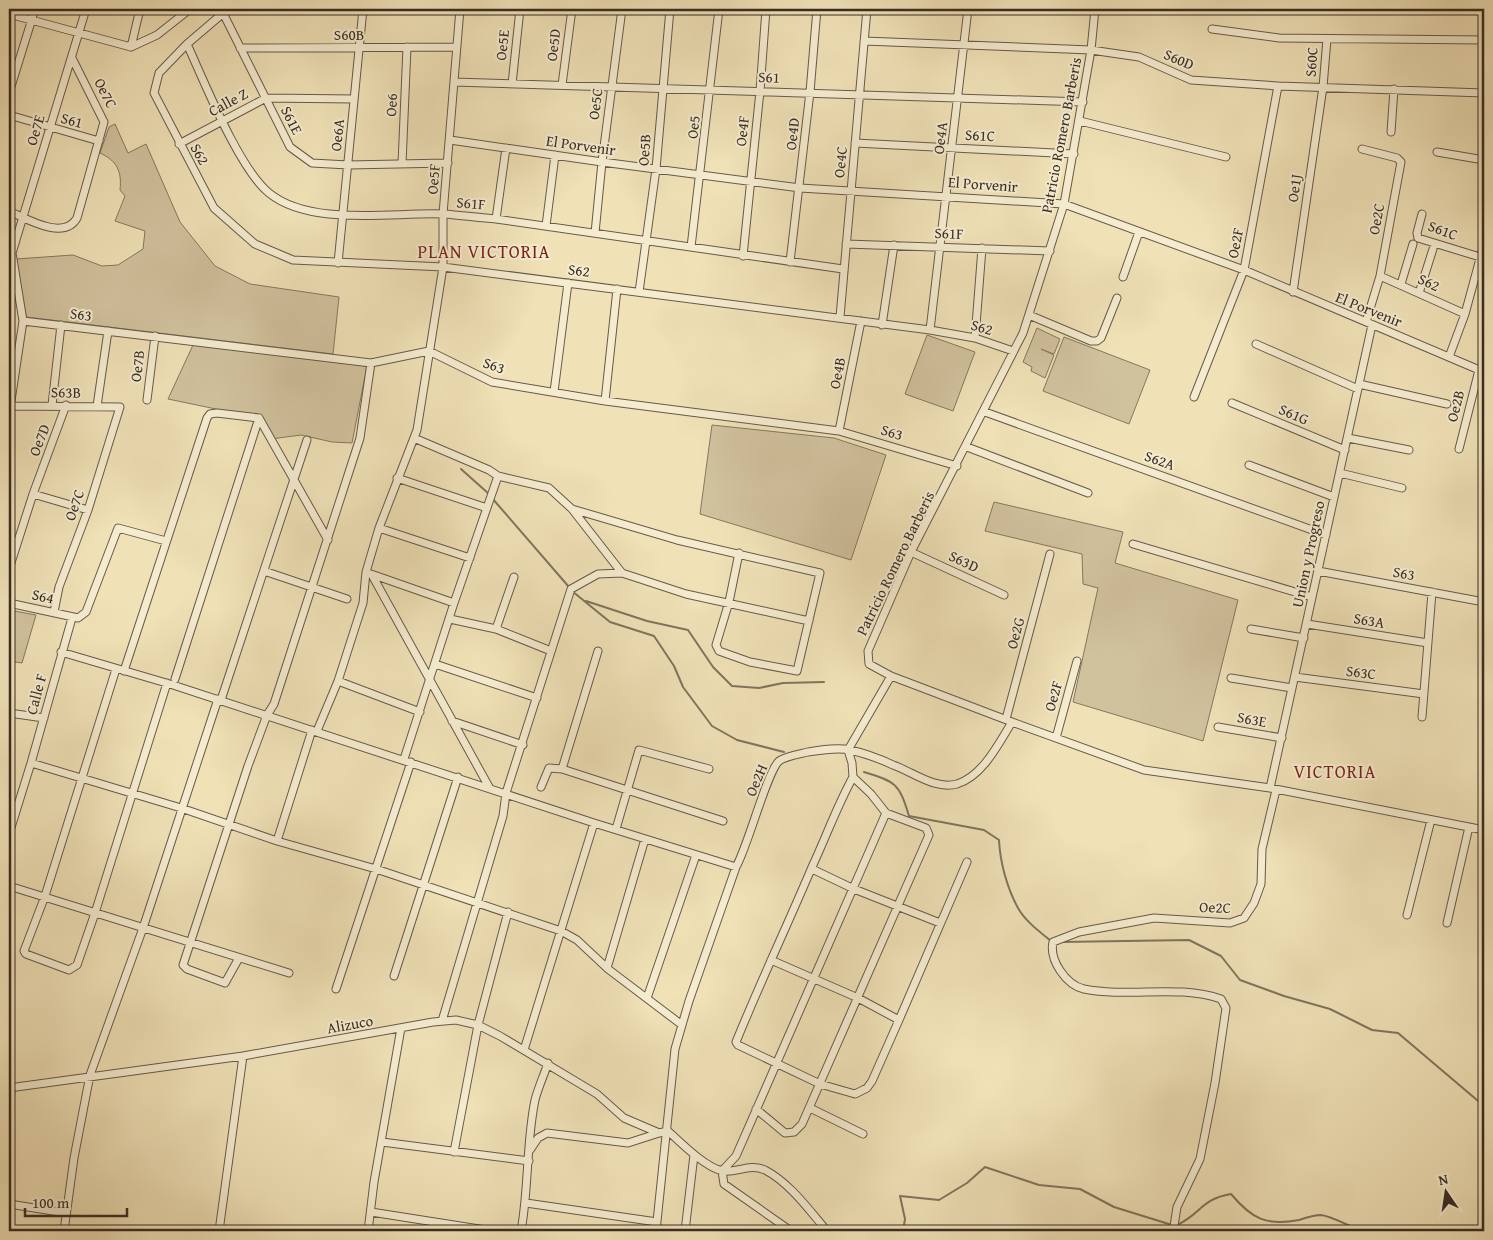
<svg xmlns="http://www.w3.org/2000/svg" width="1493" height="1240" font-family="'Gentium Book Plus',serif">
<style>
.green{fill:#d1c29e;stroke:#847861}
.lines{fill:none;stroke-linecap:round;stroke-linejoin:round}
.stream{stroke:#81745e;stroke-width:2}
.minor-casing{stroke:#665a49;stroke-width:9}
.minor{stroke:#f5ecd0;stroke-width:7}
.labels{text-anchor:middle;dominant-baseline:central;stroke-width:4;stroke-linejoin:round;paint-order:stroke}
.street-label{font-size:15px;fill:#382d24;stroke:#f5ecd0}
.quarter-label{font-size:18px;letter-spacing:1px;fill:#7a1f14;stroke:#f5ecd0}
</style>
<rect width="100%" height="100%" fill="#f0e1b7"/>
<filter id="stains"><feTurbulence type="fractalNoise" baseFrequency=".004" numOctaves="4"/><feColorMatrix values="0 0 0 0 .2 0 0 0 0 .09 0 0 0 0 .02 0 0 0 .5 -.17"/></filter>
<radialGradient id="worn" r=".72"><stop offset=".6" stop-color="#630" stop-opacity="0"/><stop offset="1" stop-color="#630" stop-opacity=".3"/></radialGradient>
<path class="green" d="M115,124L128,153L146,144L180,222L215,266L250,284L339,297L333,354L26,317L16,259L73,255L102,266L118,265L143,249L145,231L115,221L125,196L120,190C122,171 117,161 100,153L109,127Z
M1037,328L1060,339L1054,354L1041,349L1054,355L1045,378L1031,371L1032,367L1023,362Z
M927,335L975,352L953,411L905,394Z
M1064,337L1150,370L1129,424L1043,391Z
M193,345L367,366L352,443L332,442L301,435L271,439L259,418L168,399Z
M712,425L834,438L886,455L851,560L700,514Z
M994,502L1123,532L1115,563L1238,600L1203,741L1073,702L1098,588L1083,584L1082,554L985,531Z
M9,610L36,615L22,663L9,661Z"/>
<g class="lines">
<path class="stream" d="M461,469L489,494
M492,498L569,587
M572,591L610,622L654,636L674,666L683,687L712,726L737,740L784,752
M586,601L647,621L688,630L713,667L732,686L759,688L783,683L824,682
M864,772C896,782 899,783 909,816L984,830L999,840C1000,862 1007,888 1018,908C1025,921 1040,932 1051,941
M1061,942L1189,940L1221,956L1240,980L1284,996L1330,1009L1372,1030L1398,1033L1484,1106
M1177,1225C1201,1214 1201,1199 1231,1194C1252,1219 1266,1226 1299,1220C1305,1218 1315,1215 1321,1215C1335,1217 1350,1228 1365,1231
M903,1231L905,1219L900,1196L939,1200L967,1183L985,1167L1039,1185L1080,1189L1114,1207L1172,1225"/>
<defs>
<path id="minor" d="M228,9L187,44L159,73L154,93L214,208L255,244L293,260L443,267L930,330L975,338L1013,351
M1095,9L1091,50L1064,204L1023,333L911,552L868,651L869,664L891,676L1012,722L1144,770L1270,788L1484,830
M223,13L290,147L312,163L348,165L448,163
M9,14L131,47
M1212,29L1279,38L1484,40
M864,41L1091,50L1139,57L1191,80L1278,86L1484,93
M187,44C204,81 239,169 269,193C311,227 392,212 443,214C461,215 479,218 496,219L843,269
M131,47L157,35L190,9
M131,47L140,9
M240,48L457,47
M454,82L1083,102
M512,84L520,9
M562,85L572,9
M9,93L35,9
M9,115L99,141
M1080,121L1226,157
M1391,132L1394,89
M450,140L602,162L800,188L1064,204L1244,270L1484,372
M855,143L1074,154
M179,144L266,98L354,99
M1362,149L1397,158L1401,162L1380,276L1366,322
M1437,152L1484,160
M402,164L407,47
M9,211C27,219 64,241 77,218L104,122L72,58
M1422,214L1417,233L1418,238L1480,257
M496,219L506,148
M546,226L555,155
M595,233L602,162L622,9
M846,244L1050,251
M691,247L719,9
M743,256L760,91L766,9
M790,262L810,92L817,9
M338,263L363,9
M1380,276L1465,314
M1123,277L1139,232
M1401,284L1413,244
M639,292L656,169L670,9
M1293,292L1323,87L1327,39
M1419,293L1433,249
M1029,315L1091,341H1097L1101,338L1117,298
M840,317L867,9
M23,321L371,363L429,351L492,382L605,401L839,431L957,466
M882,325L894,245
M930,330L968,9
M975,338L982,248
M1256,344L1358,389
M1449,357L1465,314L1484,244
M1359,384L1447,404
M554,392L568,283
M1194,397L1244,270L1278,86
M147,400L155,336
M605,401L617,289
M1232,403L1345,450
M52,405L61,325
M11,406L120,407L88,510L59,587L54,612
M97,406L108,331
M985,412L1326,535
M9,414L23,321L12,253L86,9
M259,418L328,540
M839,431L861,321
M414,438L489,470L498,476L549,488L572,509L622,573L686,594L809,621
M1348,438L1409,450
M967,447L1088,493
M1459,449L1479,370
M1249,465L1334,497
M1340,473L1402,488
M397,478L487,508
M33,494L88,510
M572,509L677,540L820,573L797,671L750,662L719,651L716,645L729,602L739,553
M379,528L470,558
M1133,544L1312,597
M911,552L1004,595
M9,569L33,494L66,405
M264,571L347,599
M1318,571L1484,602
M371,574L454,603
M372,575L489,787
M9,603L78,618L86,612L118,528L166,541
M450,619L496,629L551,651
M1307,624L1428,643
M496,629L514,577
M1251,629L1304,638
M61,652L173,685L594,823L736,867
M435,664L537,698
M116,669L45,896L24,951L26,954L69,970L77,965L95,913L167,683
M124,671L207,418L210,414L217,413L259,418
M1295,677L1424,694
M1231,678L1292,688
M175,679L259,418
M338,681L420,712
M221,700L307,440
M9,713L44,718
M1422,717L1432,592
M1006,719L1050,554
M452,721L523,745
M1218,727L1282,738
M317,731L338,681L363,603L366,572L379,528L417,430L443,267V214L460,9
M1056,738L1077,661
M404,759L454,603L498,476
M31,763L181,808L277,841L376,869L561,931L577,940L608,969L682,1025
M562,769L598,651
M541,787L549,768L562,769L723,821
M1270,788L1372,325
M616,829L639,750L709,769
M9,834L31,763L72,618
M277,841L312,730
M812,869L854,889L940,923
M9,886L289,973
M1407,915L1431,820
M1447,923L1469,827
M239,958L225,983L187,969L183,965L248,766L267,715L274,704L360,438L371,363
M771,960L858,998L899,1020L872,1081L867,1088L855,1094L820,1084L738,1045L736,1042C760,983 787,926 812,867C826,837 837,806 853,777
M607,968L645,839
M394,976L458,777
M336,989L411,762
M647,998L696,855
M899,1020L967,862
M442,1021L503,816L506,793L571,589L598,574L622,573
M524,1050L594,823
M9,1088L243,1056L433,1022L456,1020L478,1025L500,1036L597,1094L624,1118L659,1133L668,1131C681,1143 706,1168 723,1171C738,1173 749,1163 765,1170C790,1183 809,1210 827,1231
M810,1108L863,1134
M756,1109L785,1133L794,1132L802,1124L929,835L926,828L886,813
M9,1130L11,1087
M382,1142L529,1161
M530,1150L538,1138L547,1133L628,1143L659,1133
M454,1152L478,1025L508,912
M526,1203L657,1222
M9,1204L66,1213
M371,1212L492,1231
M1174,1226L1177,1207L1200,1159L1215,1083L1226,1008L1221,999C1177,984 1130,998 1084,989C1066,985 1049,960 1053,942L1079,932L1154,918L1230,923L1244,918L1254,903L1261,884L1262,849L1276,790
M64,1231L74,1158L90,1075L143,928L218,699
M219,1231L243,1056
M368,1231L374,1182L401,1028
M521,1231C529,1188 526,1143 535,1100C538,1088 544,1075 548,1063
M656,1231L675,1049L689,1001L736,867C748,846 767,772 779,761C786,756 800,754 808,752C821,750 837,747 850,750C864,753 880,759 893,765C913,772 935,790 957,784C983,776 999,743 1012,722
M685,1231L694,1155
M791,1231L724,1184L722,1171L736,1156L886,813L871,794L853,777L852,763L848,750L891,676"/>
</defs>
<use href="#minor" class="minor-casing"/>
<use href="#minor" class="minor"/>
</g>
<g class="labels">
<g class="street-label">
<text x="349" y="34">S60B</text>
<text transform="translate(502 45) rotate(-84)">Oe5E</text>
<text transform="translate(553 45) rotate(-83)">Oe5D</text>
<text transform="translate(1179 59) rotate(23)">S60D</text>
<text transform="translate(1311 62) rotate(-86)">S60C</text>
<text transform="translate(769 77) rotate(2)">S61</text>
<text transform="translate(106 93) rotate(63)">Oe7C</text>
<text transform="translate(228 102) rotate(-28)">Calle Z</text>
<text transform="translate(595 104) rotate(-83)">Oe5C</text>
<text transform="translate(391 105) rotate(-88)">Oe6</text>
<text transform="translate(72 120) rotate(15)">S61</text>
<text transform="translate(292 120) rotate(63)">S61E</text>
<text transform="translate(693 127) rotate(-84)">Oe5</text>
<text transform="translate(35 130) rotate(-73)">Oe7E</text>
<text transform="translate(742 131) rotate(-84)">Oe4F</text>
<text transform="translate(792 134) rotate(-84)">Oe4D</text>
<text transform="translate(337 135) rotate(-84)">Oe6A</text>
<text transform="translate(980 135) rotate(3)">S61C</text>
<text transform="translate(1061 135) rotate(-79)">Patricio Romero Barberis</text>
<text transform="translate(940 138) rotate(-83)">Oe4A</text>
<text transform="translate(581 145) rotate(8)">El Porvenir</text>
<text transform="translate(644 150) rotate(-86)">Oe5B</text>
<text transform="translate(200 154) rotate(61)">S62</text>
<text transform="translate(840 162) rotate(-85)">Oe4C</text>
<text transform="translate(433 179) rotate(-85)">Oe5F</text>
<text transform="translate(983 184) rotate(4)">El Porvenir</text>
<text transform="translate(1294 188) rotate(-82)">Oe1J</text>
<text transform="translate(471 203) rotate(5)">S61F</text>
<text transform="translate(1376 219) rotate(-79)">Oe2C</text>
<text transform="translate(1443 230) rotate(20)">S61C</text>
<text transform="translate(949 233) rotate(2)">S61F</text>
<text transform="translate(1235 243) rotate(-79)">Oe2F</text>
<text transform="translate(579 270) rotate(7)">S62</text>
<text transform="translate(1429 282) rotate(25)">S62</text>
<text transform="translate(1369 309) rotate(22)">El Porvenir</text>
<text transform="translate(81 314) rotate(7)">S63</text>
<text transform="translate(982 327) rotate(16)">S62</text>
<text transform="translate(494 365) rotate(19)">S63</text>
<text transform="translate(137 366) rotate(-83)">Oe7B</text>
<text transform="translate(837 373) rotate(-79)">Oe4B</text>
<text transform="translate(66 392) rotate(1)">S63B</text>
<text transform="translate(1455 406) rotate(-76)">Oe2B</text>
<text transform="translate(1294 414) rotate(23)">S61G</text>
<text transform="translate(892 432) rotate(17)">S63</text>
<text transform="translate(39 440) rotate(-69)">Oe7D</text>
<text transform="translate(1160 460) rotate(20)">S62A</text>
<text transform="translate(74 505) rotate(-71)">Oe7C</text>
<text transform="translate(1308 554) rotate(-78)">Union y Progreso</text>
<text transform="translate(964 561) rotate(25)">S63D</text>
<text transform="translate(895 563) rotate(-64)">Patricio Romero Barberis</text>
<text transform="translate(1404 573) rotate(10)">S63</text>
<text transform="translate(43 596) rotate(12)">S64</text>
<text transform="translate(1369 620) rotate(9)">S63A</text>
<text transform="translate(1015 633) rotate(-75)">Oe2G</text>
<text transform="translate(1361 672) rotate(7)">S63C</text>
<text transform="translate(36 694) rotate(-75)">Calle F</text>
<text transform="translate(1053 696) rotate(-74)">Oe2F</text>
<text transform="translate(1252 719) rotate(10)">S63E</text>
<text transform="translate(756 780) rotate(-67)">Oe2H</text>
<text transform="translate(1215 907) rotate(2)">Oe2C</text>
<text transform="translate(350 1024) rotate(-10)">Alizuco</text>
</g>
<g class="quarter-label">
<text x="484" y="251">PLAN VICTORIA</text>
<text x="1335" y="771">VICTORIA</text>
</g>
</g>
<rect width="1493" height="1240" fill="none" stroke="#f0e1b7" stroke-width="30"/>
<rect x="10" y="10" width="1473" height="1220" fill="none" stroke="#382d24" stroke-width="2.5"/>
<rect x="15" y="15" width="1463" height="1210" fill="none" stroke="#382d24"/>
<g transform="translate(1446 1192) rotate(347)" stroke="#f5ecd0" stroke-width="4" paint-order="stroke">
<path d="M0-4L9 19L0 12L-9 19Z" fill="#382d24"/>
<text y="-8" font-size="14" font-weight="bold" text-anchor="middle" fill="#382d24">N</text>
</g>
<path d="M25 1208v8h102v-8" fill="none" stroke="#382d24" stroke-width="2.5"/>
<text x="32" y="1208" font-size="15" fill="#382d24" stroke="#f5ecd0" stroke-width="4" paint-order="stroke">100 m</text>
<rect width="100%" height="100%" filter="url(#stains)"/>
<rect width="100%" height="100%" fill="url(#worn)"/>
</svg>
